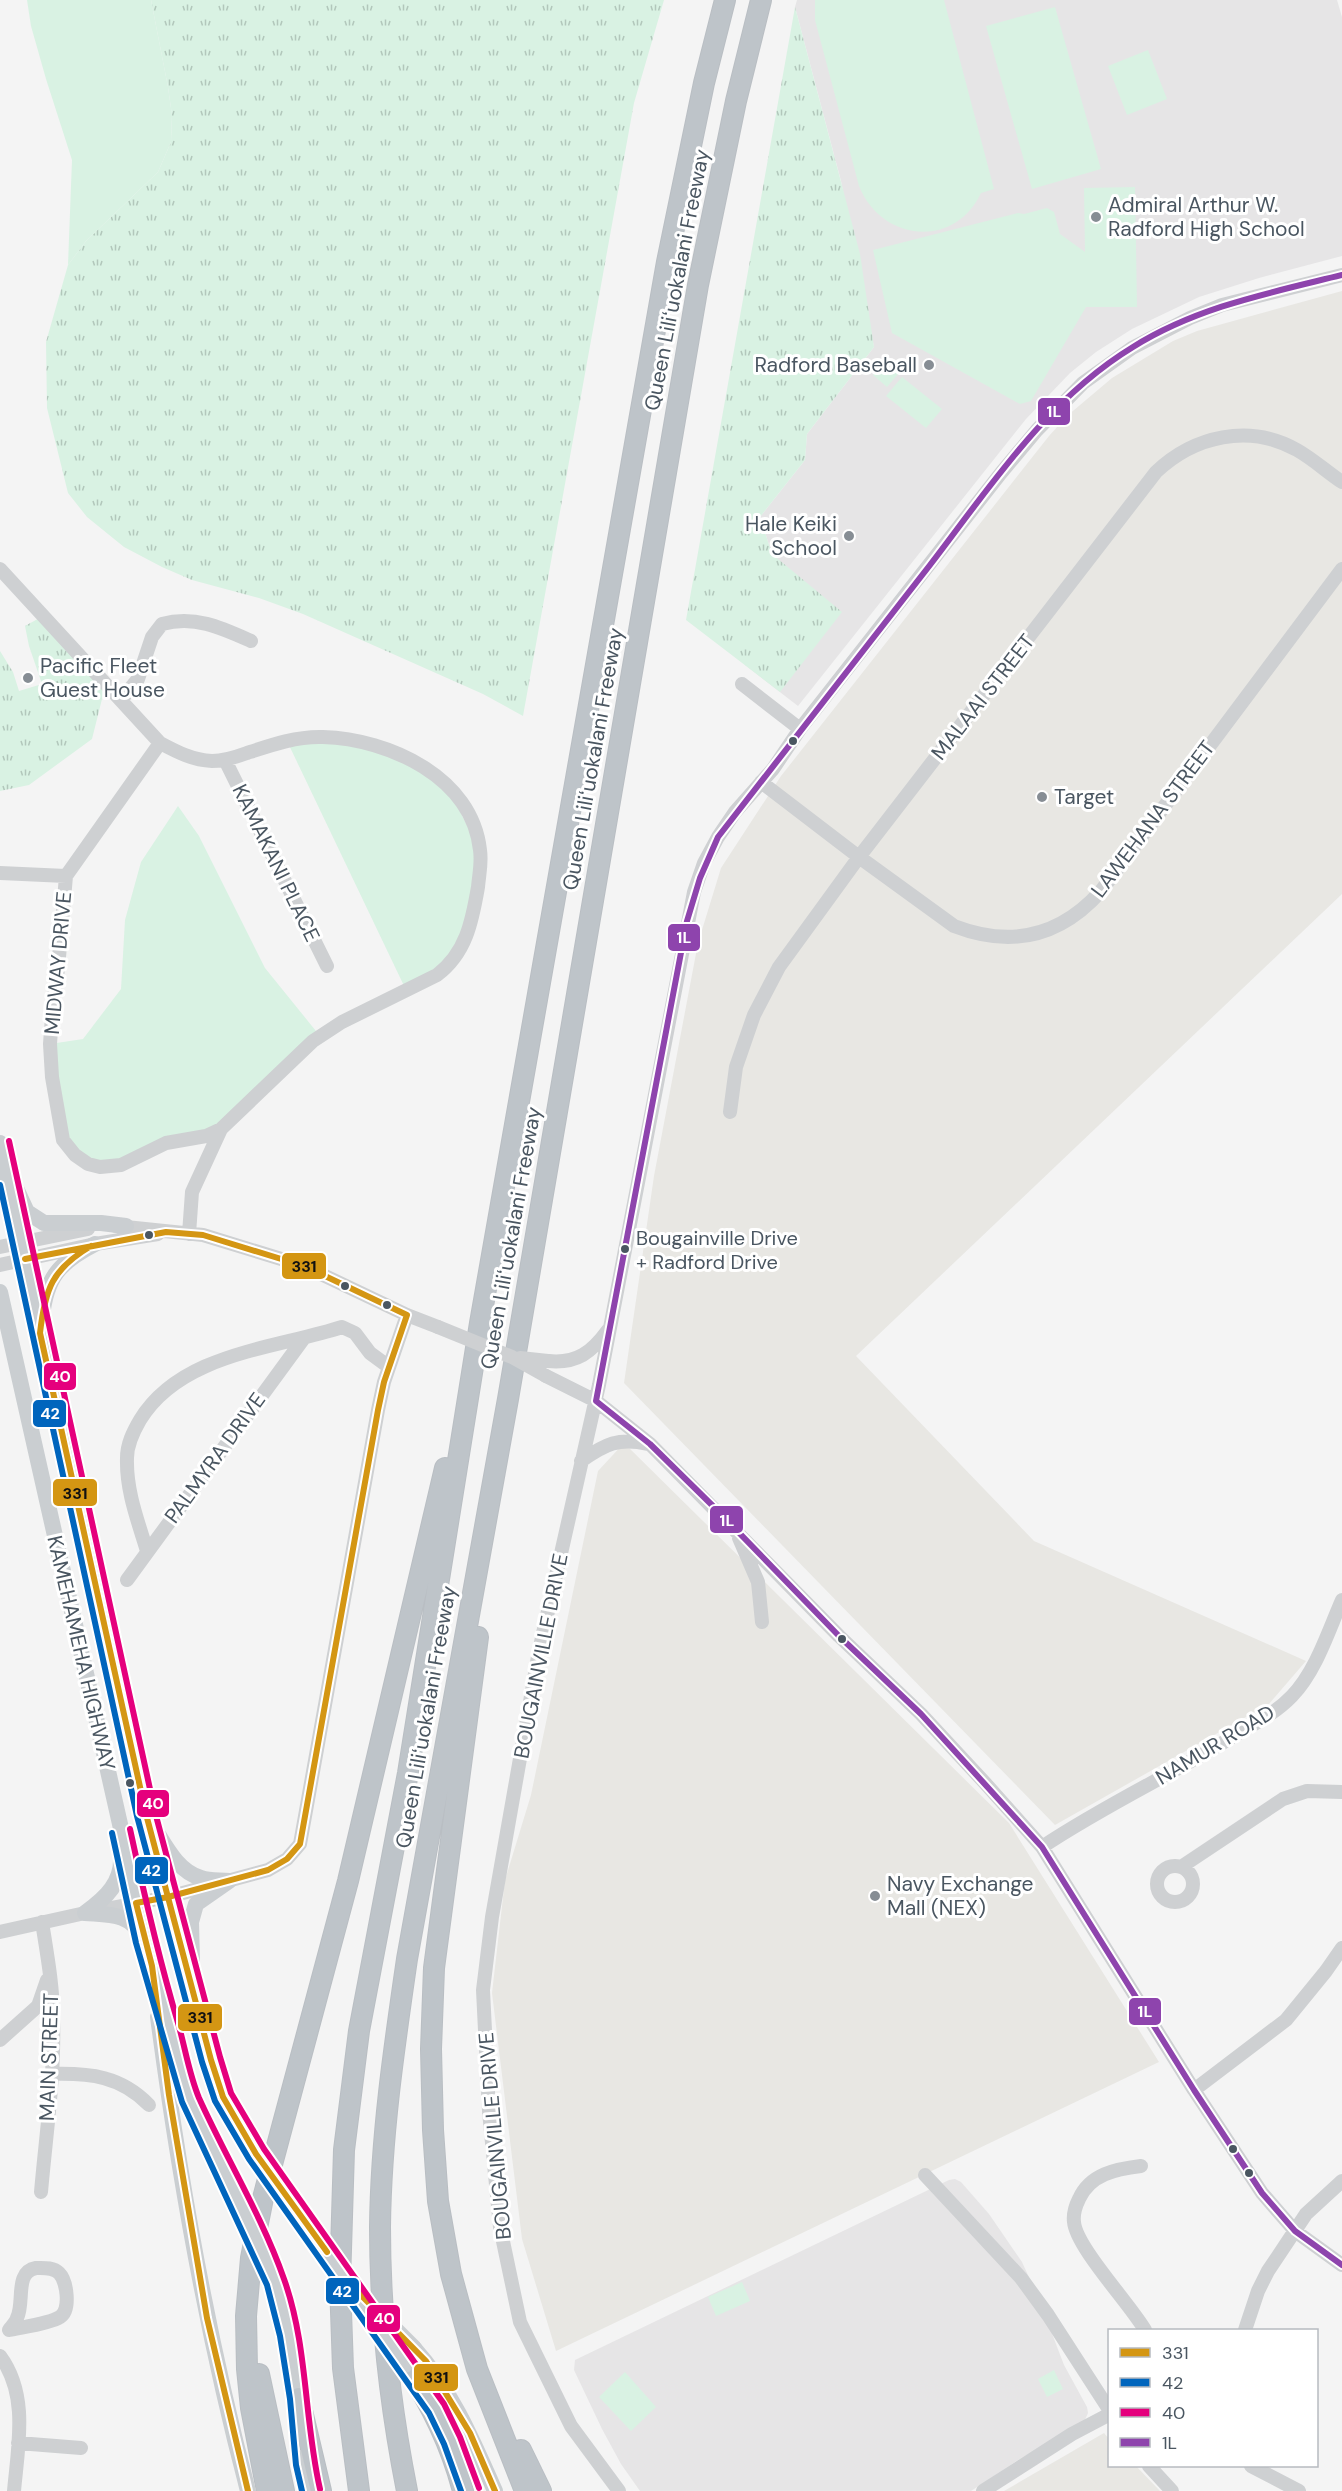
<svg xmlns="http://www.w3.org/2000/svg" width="1342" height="2491" font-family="'DM Sans',sans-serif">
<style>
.commercial{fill:#e8e7e3}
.education{fill:#e6e5e6}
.grass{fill:url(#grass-tufts)}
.park{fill:#d9f2e3}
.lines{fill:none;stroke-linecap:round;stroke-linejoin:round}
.highway-casing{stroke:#b9bec3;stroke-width:22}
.minor{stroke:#ced0d2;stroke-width:14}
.major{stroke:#caced1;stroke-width:16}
.highway{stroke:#bec4c9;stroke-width:20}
.minor-bridge{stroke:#ced0d2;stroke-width:14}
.major-bridge{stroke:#caced1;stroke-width:16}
.bus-1-casing{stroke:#fff;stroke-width:10}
.bus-2-casing{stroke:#fff;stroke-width:10}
.bus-3-casing{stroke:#fff;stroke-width:10}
.bus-4-casing{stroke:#fff;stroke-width:10}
.bus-1{stroke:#d49613;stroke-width:6}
.bus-2{stroke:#0065bd;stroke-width:6}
.bus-3{stroke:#e5007d;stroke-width:6}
.bus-4{stroke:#8e44ad;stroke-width:6}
.poi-dot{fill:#868d94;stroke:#fff;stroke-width:2}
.bus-dot{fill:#4a5661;stroke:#fff;stroke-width:2}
.labels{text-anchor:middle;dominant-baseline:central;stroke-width:6;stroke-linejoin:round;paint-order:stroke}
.bus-label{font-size:20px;fill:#4a5661;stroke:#fff;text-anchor:start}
.poi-label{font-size:21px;fill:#4a5661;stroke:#fff;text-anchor:start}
.street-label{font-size:21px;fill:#4a5661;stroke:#fff}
.line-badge{stroke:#fff;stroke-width:2}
.badge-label{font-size:16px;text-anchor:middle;font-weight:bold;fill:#fff}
.pale-badge-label{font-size:16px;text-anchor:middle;font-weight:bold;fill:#111}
</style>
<defs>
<pattern id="grass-tufts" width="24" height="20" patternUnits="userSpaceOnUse" patternTransform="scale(1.5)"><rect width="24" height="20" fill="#d9f2e3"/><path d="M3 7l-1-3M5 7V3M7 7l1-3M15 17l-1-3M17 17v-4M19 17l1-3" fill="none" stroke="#b2c7bb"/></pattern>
</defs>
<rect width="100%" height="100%" fill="#f4f4f4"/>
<path class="commercial" d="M1342,291V894L856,1356L1034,1541L1306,1661L1269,1704L1055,1825L624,1383L654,1176L698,943L721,868L781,776L1049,436L1067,416L1112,378L1173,341L1197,331Z
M624,1443L1009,1823L1159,2062L556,2351L522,2239L492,1993L505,1880L531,1795L598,1471Z
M1104,2433L1109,2439L1110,2466H1136L1160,2491H1004Z"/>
<path class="education" d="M797,0H1337L1342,17V256L1259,278L1199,297L1132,329L1096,352L1070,373L1026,419L798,706L745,665L772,554L760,517L805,460L807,434L874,347L841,181L795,7Z
M955,2179L961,2182L989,2214L1022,2262L1038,2297L1064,2365L1087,2407L1088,2413L1084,2422L1018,2460L971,2491H640L621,2464L602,2429L574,2370L575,2360L949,2180Z"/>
<path class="grass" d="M151,0H664L634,103L523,716L483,694L303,614L259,598L192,580L162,567L124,547L87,517L68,493L47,408L46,342L68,265L86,241L158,172L171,142L172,115L168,87Z
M795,7L860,254L874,347L807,434L805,460L760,517L772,554L842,612L780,692L686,620Z
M43,616L106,683L92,739L29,785L0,791V651L13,672L19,691L42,684L29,646L25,626Z"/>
<path class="park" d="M27,0H151L168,87L172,115L171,142L158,172L86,241L68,265L72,160L46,79L31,26Z
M815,0H944L994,189L981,193C954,250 881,241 859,186L815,20Z
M1055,7L1101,169L1032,189L986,26Z
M1148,50L1167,99L1127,115L1108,66Z
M1135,187L1137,307H1086L1031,401L1020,404L892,333L873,250L1018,213L1024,214L1047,208L1054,212L1060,234L1085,252L1084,188Z
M884,363L898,374L887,387L873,375Z
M902,377L942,409L926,428L886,396Z
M287,741L375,746L446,783L480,852L463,947L406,990Z
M178,806L199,836L265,968L320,1036L236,1118L105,1167L70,1150L50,1044L83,1039L121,989L125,920L141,862Z
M742,2282L750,2301L716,2316L708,2297Z
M1054,2370L1063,2389L1047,2397L1038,2379Z
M625,2372L656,2407L631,2431L599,2397Z"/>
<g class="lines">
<defs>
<path id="highway" d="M478,1637L434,1968L431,2049L433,2130L438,2201L451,2274L477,2369L525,2491
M405,2365C431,2404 451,2445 463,2491
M259,2374L284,2491
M299,2398L321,2491
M521,2450L541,2491
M267,2491L251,2408L247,2369L246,2316L251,2258L263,2198L348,1881L445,1468
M359,2491L343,2368L340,2283L344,2150L359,2031L408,1773L480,1323L667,262L704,83L725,0
M407,2491C390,2405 380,2315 380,2227C381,2137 394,2048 407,1959L508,1399L698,285L736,101L761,0"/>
</defs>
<use href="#highway" class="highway-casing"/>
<path class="minor" d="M0,569L160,743C177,752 192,760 212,761C224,761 236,757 247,753C271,745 297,736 323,737C389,739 472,777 480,850C482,863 479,875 478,887C472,922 466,953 437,975L342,1022L313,1041L221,1129L206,1136L166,1143L121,1165L100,1167L88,1164L75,1155L63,1140L52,1077L50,1044L53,1003L58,969L66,876L160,743
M742,684L800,729
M121,700L138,679L152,637L162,624C195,615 222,628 251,641
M225,760L327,966
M761,782L859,857L954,926C1011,948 1060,937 1101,891L1342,569
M0,873L66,876
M730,1112L736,1067L754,1015L779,967L859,857L1156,472C1194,436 1249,423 1297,450C1313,459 1327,472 1342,482
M116,1226L203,1235L304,1266L407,1315L438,1327
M189,1234L192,1192L221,1129
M0,1247L88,1229
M0,1265L95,1244L158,1234
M548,1361C577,1364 592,1352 608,1330
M546,1376L596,1401L650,1444L839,1636L921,1714L985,1783L1042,1847L1194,2090L1262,2193L1295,2231L1342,2265
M581,1461C605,1444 619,1437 648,1444
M739,1538L758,1582L762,1622
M147,1551C138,1521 126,1491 127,1458C127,1444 133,1432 140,1420C181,1353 274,1349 342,1327L355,1333L370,1353L389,1367
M127,1580L304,1338
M1042,1847C1100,1808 1164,1778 1224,1742C1246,1728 1273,1716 1292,1696C1316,1671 1328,1632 1342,1600
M1157 1884a18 18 0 1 1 36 0a18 18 0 1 1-36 0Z
M1181,1867L1283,1799L1307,1791L1342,1792
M0,1932L85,1913L168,1897L268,1870L287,1859L300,1844L378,1410L384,1382L407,1315
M0,2040L38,2006L47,1980
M52,2074C90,2073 121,2076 149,2105
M1194,2090L1286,2020L1326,1971L1342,1948
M1141,2166C1116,2169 1090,2174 1079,2199C1076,2205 1073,2214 1074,2222C1076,2247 1130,2304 1145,2330
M925,2175L1021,2278L1048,2315L1110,2411
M41,2192C46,2134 55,2075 53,2018C53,1986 47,1954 42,1922
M36,2268C43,2268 53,2267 59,2273C67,2281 71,2310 60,2317C49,2324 22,2327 9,2330C12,2326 16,2322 17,2318C25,2302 14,2272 36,2268Z
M1245,2330L1258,2291L1268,2271L1306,2214L1342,2181
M0,2356C29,2395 18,2446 14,2491
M18,2443L81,2448
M1149,2466L1172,2491
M1251,2466L1299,2491
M619,2491L571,2426L520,2322L500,2227L489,2111L483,1990L492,1917L539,1651L599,1385L694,892L704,863L718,837L735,812L773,769L800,729L1001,473L1037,430L1083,383L1132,348L1190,318L1222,305L1342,275
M983,2491L1072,2434L1110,2414"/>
<path class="major" d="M0,1143L146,1814L211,2060L223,2097L256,2154
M16,1188L27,1212L44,1223H101L126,1226
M0,1292L152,1966L190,2099L237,2196
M42,1317C46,1277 60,1262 95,1244
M156,1831C167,1849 179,1872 201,1878C209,1881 220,1880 229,1881
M85,1913C106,1898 123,1882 121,1855
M85,1913C111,1915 129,1913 143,1937
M192,1961L191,1922L196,1904L229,1881
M158,2017C179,2177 207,2335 248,2491
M289,2334L300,2410
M414,2348C451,2389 473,2441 495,2491
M304,2457L311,2491"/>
<use href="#highway" class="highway"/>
<path class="minor-bridge" d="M438,1327L512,1357L546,1376
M520,1358L548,1361"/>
<path class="major-bridge" d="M256,2154L405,2365
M237,2196L276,2282L289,2334
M379,2313L414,2348"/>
<defs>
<path id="bus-1" d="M91,1246C52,1269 45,1289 40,1333L146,1814L211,2060L223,2097L256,2154L327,2252
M25,1259L166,1232L203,1235L304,1266L407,1315L384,1382L378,1410L300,1844L287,1859L268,1870L168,1897L136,1903L152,1966L169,2095L207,2318L248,2491
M349,2283L426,2361L470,2433L495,2491"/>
<path id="bus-2" d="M0,1185L137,1816L202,2062L215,2101L249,2159L429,2413L444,2444L461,2491
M112,1833L136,1943L182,2102L267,2285L280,2336L290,2399L296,2465L302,2491"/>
<path id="bus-3" d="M9,1141L155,1812L220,2057L231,2093L264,2149L444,2404L460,2437L479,2488
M130,1829C144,1894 159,1959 178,2023C185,2047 189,2074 199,2098C226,2158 262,2216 284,2279C308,2346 304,2420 320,2489"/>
<path id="bus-4" d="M1342,275C1269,293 1197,307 1133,347C1047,399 990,487 930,565C859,655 789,746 718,837L700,878L687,921L596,1401L650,1444L717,1510L839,1636L921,1714L1042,1847L1194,2090L1262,2193L1295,2231L1342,2265"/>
</defs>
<use href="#bus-1" class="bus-1-casing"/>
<use href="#bus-2" class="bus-2-casing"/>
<use href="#bus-3" class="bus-3-casing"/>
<use href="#bus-4" class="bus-4-casing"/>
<use href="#bus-1" class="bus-1"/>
<use href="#bus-2" class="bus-2"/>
<use href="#bus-3" class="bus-3"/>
<use href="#bus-4" class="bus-4"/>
</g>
<g class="poi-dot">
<circle cx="1096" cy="217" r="6"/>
<circle cx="929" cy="365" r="6"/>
<circle cx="849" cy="536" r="6"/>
<circle cx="28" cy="678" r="6"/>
<circle cx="1042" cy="797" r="6"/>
<circle cx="875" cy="1896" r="6"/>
</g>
<g class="bus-dot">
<circle cx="793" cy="741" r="5"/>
<circle cx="149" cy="1235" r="5"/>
<circle cx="625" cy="1249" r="5"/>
<circle cx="345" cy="1286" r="5"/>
<circle cx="387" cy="1305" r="5"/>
<circle cx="842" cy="1639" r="5"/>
<circle cx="130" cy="1783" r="5"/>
<circle cx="1233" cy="2149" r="5"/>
<circle cx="1249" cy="2173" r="5"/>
</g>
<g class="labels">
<g class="bus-label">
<text x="636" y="1238">Bougainville Drive<tspan x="636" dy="24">+ Radford Drive</tspan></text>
</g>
<g class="poi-label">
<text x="1108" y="205">Admiral Arthur W.<tspan x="1108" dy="24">Radford High School</tspan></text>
<text x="917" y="365" text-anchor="end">Radford Baseball</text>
<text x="837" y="524" text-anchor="end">Hale Keiki<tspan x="837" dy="24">School</tspan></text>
<text x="40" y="666">Pacific Fleet<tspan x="40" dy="24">Guest House</tspan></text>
<text x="1054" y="797">Target</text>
<text x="887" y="1884">Navy Exchange<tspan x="887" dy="24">Mall (NEX)</tspan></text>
</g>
<g class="street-label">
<text transform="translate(677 280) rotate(-79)">Queen Liliʻuokalani Freeway</text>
<text transform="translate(983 697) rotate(-52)">MALAAI STREET</text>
<text transform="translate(593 759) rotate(-80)">Queen Liliʻuokalani Freeway</text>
<text transform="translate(1153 819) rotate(-53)">LAWEHANA STREET</text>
<text transform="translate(276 863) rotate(64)">KAMAKANI PLACE</text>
<text transform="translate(58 963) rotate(-85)">MIDWAY DRIVE</text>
<text transform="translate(511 1238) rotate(-80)">Queen Liliʻuokalani Freeway</text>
<text transform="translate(215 1458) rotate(-54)">PALMYRA DRIVE</text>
<text transform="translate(81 1653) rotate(77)">KAMEHAMEHA HIGHWAY</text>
<text transform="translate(541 1656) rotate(-79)">BOUGAINVILLE DRIVE</text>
<text transform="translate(426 1717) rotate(-80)">Queen Liliʻuokalani Freeway</text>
<text transform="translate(1215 1745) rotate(-31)">NAMUR ROAD</text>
<text transform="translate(49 2057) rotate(-88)">MAIN STREET</text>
<text transform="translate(495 2136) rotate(-95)">BOUGAINVILLE DRIVE</text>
</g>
</g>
<g class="line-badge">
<rect x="1037" y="397" width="34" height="29" rx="6" fill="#8e44ad"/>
<rect x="667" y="923" width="34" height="29" rx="6" fill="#8e44ad"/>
<rect x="281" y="1252" width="46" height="28" rx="6" fill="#d49613"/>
<rect x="43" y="1362" width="34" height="29" rx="6" fill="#e5007d"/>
<rect x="32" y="1399" width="35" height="29" rx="6" fill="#0065bd"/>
<rect x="52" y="1478" width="46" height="29" rx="6" fill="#d49613"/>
<rect x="709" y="1505" width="35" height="29" rx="6" fill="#8e44ad"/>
<rect x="136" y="1789" width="34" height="29" rx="6" fill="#e5007d"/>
<rect x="134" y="1856" width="35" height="29" rx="6" fill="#0065bd"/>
<rect x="1128" y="1997" width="34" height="29" rx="6" fill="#8e44ad"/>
<rect x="177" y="2003" width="46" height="29" rx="6" fill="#d49613"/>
<rect x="325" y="2277" width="35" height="28" rx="6" fill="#0065bd"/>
<rect x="366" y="2304" width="35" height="29" rx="6" fill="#e5007d"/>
<rect x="413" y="2363" width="46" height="29" rx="6" fill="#d49613"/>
</g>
<g class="badge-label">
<text x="1054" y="417">1L</text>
<text x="684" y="943">1L</text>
<text x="60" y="1382">40</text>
<text x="50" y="1419">42</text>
<text x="727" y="1526">1L</text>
<text x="153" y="1809">40</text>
<text x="151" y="1876">42</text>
<text x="1145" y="2017">1L</text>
<text x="342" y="2297">42</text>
<text x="384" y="2324">40</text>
</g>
<g class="pale-badge-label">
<text x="304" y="1272">331</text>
<text x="75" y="1499">331</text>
<text x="200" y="2023">331</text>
<text x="436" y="2383">331</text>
</g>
<rect x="1108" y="2329" width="210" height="138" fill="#ffffff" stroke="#b7bbc0" stroke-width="1.5"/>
<rect x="1120" y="2348" width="30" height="9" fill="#d49613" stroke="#b7bbc0" stroke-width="1.5"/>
<text x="1162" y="2359" font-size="18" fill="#4a5661">331</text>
<rect x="1120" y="2378" width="30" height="9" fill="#0065bd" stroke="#b7bbc0" stroke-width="1.5"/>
<text x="1162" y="2389" font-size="18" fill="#4a5661">42</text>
<rect x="1120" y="2408" width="30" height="9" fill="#e5007d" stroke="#b7bbc0" stroke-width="1.5"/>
<text x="1162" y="2419" font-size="18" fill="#4a5661">40</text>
<rect x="1120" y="2438" width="30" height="9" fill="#8e44ad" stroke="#b7bbc0" stroke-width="1.5"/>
<text x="1162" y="2449" font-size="18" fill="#4a5661">1L</text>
</svg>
